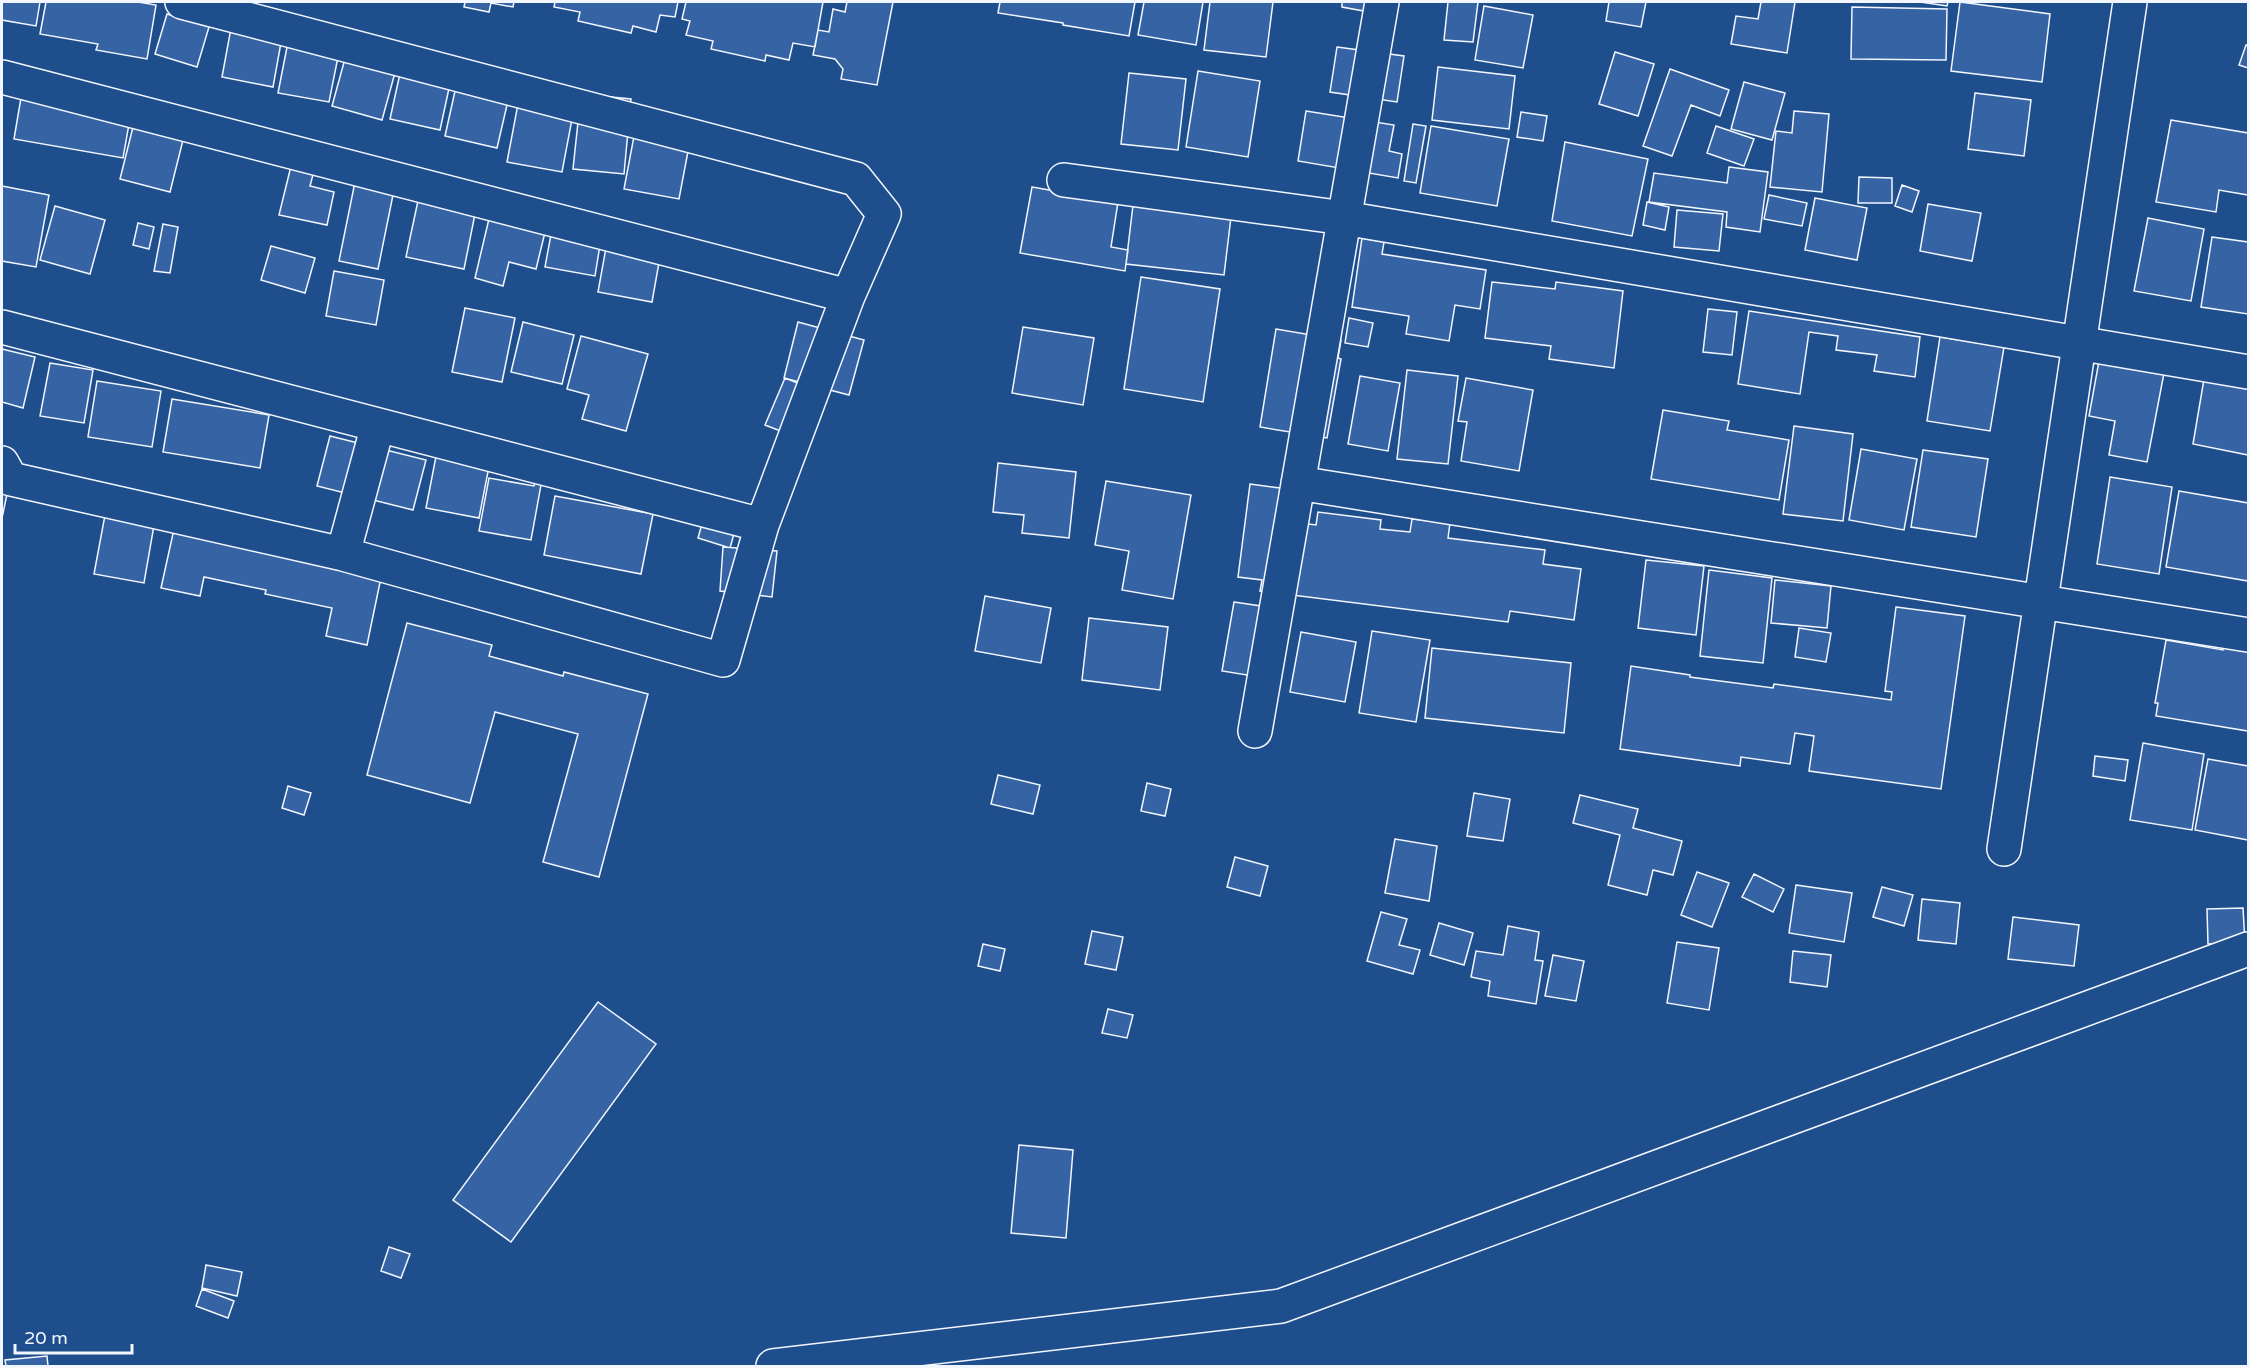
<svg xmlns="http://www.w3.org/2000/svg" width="2250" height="1368" font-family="'Varela Round',sans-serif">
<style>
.building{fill:#3563a3;stroke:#f2f6ff;stroke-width:1.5}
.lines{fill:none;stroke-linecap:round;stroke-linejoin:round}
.minor-casing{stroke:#f2f6ff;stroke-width:36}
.minor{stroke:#1f4e8c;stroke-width:33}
</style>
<rect width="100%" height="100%" fill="#1f4e8c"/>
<path class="building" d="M2,2H40L36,26L2,20Z
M46,2H138L156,5L147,59L96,50L98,44L40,34Z
M465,2H514L513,7L491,3L489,12L464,7Z
M555,2H678L675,17L660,15L656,32L633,26L631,33L578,21L580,12L554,7Z
M686,2H823L815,47L793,43L789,60L766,55L765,61L711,49L713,41L686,35L690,21L682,19Z
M847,2H893L877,85L841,79L843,69L835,59L813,55L818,30L829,32L833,9L845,12Z
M1000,2H1135L1129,36L1063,25V23L998,13Z
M1144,2H1203L1196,45L1138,35Z
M1210,2H1273L1266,57L1204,50Z
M1342,2H1388L1386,15L1342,7Z
M1448,2H1478L1473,42L1444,40Z
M1609,2H1646L1641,27L1606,21Z
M1761,2H1795L1787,53L1731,44L1736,16L1758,19Z
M1920,2H1948L1947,6Z
M1960,2L2050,14L2042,82L1951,71Z
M1484,6L1533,15L1523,68L1475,60Z
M1852,7L1947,9L1946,60L1851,59Z
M167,14L209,27L197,67L155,54Z
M231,28L282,37L273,87L222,77Z
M288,42L339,52L329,102L278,93Z
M2246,45L2248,46V68L2239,65Z
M1337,47L1404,56L1397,102L1330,92Z
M1615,52L1654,64L1638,116L1599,104Z
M346,55L396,69L382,120L332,106Z
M461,64L514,75L497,148L445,136Z
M1438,67L1515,76L1509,129L1432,120Z
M401,69L451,79L440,130L390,119Z
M1670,69L1729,90L1720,116L1691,105L1672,156L1643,146Z
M1198,71L1260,81L1248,157L1186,147Z
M1129,73L1186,79L1178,150L1121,144Z
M1744,82L1785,93L1772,140L1731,129Z
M23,86L134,96L123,158L14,139Z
M521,88L576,98L562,172L507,162Z
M1975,93L2031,100L2024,156L1968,149Z
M581,94L631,99L624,174L573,169Z
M138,107L188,120L170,192L120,179Z
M1306,111L1394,125L1389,151L1402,154L1398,178L1298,161Z
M1794,111L1829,114L1822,192L1770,187L1776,131L1792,133Z
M1521,112L1547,116L1543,141L1517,137Z
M638,115L693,125L679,199L624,189Z
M2171,120L2248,133V195L2219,190L2216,212L2156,202Z
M1413,124L1426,126L1416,183L1404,181Z
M1431,126L1509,139L1497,206L1420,193Z
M1716,126L1754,139L1744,166L1707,153Z
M1565,142L1648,159L1632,236L1552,221Z
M292,162L315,167L310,186L334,192L327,225L279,215Z
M1729,167L1768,172L1760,232L1726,227L1727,212L1649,202L1654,173L1727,183Z
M357,172L396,180L378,269L339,261Z
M1859,177L1892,178V203H1858Z
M422,182L479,194L464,269L406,257Z
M1902,185L1919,191L1912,212L1895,206Z
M2,186L49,195L36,267L2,261Z
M1032,187L1118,202L1111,247L1128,250L1125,271L1020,253Z
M1769,195L1807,203L1802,226L1764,219Z
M1815,198L1867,208L1857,260L1805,250Z
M1647,202L1669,207L1665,230L1643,225Z
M1928,204L1981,213L1972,261L1920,251Z
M1133,205L1231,217L1224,275L1126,264Z
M55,206L105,220L90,274L40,260Z
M492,206L548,220L536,269L509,262L503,286L475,278Z
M1677,210L1723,214L1719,251L1674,247Z
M554,218L603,226L595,276L545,267Z
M2148,218L2204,229L2191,301L2134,291Z
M138,223L154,227L149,249L133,245Z
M163,224L178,227L170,273L154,271Z
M609,231L663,240L652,302L598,292Z
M2212,237L2248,242V314L2201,307Z
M1362,238L1384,242L1382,254L1486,270L1480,309L1455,305L1449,341L1406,334L1409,316L1352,307Z
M271,246L315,258L305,293L261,280Z
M334,271L384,280L376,325L326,316Z
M1141,277L1220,289L1203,402L1124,389Z
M1492,282L1555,289L1556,282L1623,291L1614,368L1549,359L1551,346L1485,338Z
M465,308L515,318L502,382L452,372Z
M1708,309L1737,312L1732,355L1703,352Z
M1749,311L1920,337L1915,377L1874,371L1877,355L1836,350L1838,336L1809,332L1800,394L1738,384Z
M1349,318L1373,323L1368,347L1345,343Z
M523,322L574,335L562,384L511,372Z
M798,322L864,340L849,395L784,378Z
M1023,327L1094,338L1083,405L1012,393Z
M1276,329L1341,340L1338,358L1341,359L1327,438L1260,427Z
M581,336L648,354L626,431L582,419L589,395L567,389Z
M1940,337L2004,347L1990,431L1927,421Z
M2,349L35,357L23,408L2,402Z
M2099,361L2164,373L2147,462L2109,455L2115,421L2089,416Z
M50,363L93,370L84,423L40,416Z
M1407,370L1458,376L1448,464L1397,459Z
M1360,376L1400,383L1388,451L1348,444Z
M785,378L810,388L791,435L765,425Z
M1466,378L1533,390L1519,471L1461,461L1467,422L1458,421Z
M2204,379H2248V455L2193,444Z
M97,381L161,391L152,447L88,437Z
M172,399L269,415L260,468L163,452Z
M1663,410L1729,421L1727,430L1789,440L1779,500L1651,479Z
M1794,426L1853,434L1843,521L1783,514Z
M330,436L426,460L413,510L317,486Z
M439,441L492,451L479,518L426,508Z
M1861,449L1917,459L1904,530L1849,520Z
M1923,450L1988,459L1976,537L1911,527Z
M998,463L1076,472L1069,538L1022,533L1024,515L993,512Z
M2,473L11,475L2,518Z
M536,473L543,474L531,540L479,531L489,478L534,486Z
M2110,477L2172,487L2159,574L2097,564Z
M1106,481L1191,495L1173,599L1122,590L1129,551L1095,545Z
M1250,484L1280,488L1276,520L1316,525L1318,512L1381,520L1380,529L1410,532L1412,519L1450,523L1448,538L1545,550L1543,564L1581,569L1574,620L1510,611L1508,622L1260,591L1262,580L1238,577Z
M2179,491L2248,503V581L2166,567Z
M555,496L653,514L641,574L544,555Z
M108,499L157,508L144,583L94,574Z
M705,513L737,523L730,548L698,538Z
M176,520L384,563L367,645L326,636L332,608L265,594L266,590L204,577L200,596L161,588Z
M723,547L777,551L772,597L720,591Z
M1646,560L1704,566L1696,635L1638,628Z
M1709,570L1772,578L1763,663L1700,656Z
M1775,580L1831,586L1827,628L1771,623Z
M985,596L1051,608L1041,663L975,651Z
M1234,602L1261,606L1279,680L1222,671Z
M1896,607L1965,616L1941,789L1809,771L1814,736L1795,733L1790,764L1741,757L1740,766L1620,749L1631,666L1690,675V677L1773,688L1774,684L1891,700L1892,692L1885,691Z
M1089,618L1168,627L1160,690L1082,680Z
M407,623L492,645L489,656L563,676L564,672L648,694L599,877L543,862L578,734L495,712L470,803L367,775Z
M1799,628L1831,633L1826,662L1795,657Z
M1372,631L1430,640L1416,722L1359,713Z
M1301,632L1356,642L1345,702L1290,692Z
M2166,640L2223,650L2224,642L2248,646V731L2156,716L2158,703H2155Z
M1432,648L1571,663L1564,733L1425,718Z
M2143,743L2204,754L2192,830L2130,820Z
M2095,756L2128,760L2125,781L2093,776Z
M2208,759L2248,766V840L2195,830Z
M998,775L1040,785L1033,814L991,804Z
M1147,783L1171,789L1165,816L1141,811Z
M288,786L311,793L304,815L282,808Z
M1474,793L1510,799L1503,841L1467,836Z
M1580,795L1638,809L1633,828L1682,841L1673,875L1653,870L1647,895L1608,885L1620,835L1573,823Z
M1395,839L1437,846L1429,901L1385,893Z
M1235,857L1268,866L1260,896L1227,887Z
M1697,872L1729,883L1712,927L1681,915Z
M1754,874L1784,889L1773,912L1742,897Z
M1796,885L1852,893L1844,942L1789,933Z
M1882,887L1913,895L1904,926L1873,917Z
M1922,899L1960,903L1956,944L1918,940Z
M2243,908L2245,943L2208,944L2207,909Z
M1381,912L1407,919L1399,945L1420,950L1413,974L1367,961Z
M2013,917L2079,925L2074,966L2008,959Z
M1439,923L1473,933L1464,965L1430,955Z
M1508,926L1539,932L1535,960L1543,961L1536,1004L1488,996L1490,981L1471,977L1476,951L1503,955Z
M1092,931L1123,937L1116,970L1085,964Z
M1677,942L1719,948L1709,1010L1667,1003Z
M983,944L1005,949L1000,971L978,966Z
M1793,951L1831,955L1827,987L1790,982Z
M1553,955L1584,961L1576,1001L1545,996Z
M598,1002L656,1044L511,1242L453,1200Z
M1108,1009L1133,1015L1127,1038L1102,1033Z
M1019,1145L1073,1150L1066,1238L1011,1233Z
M389,1247L410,1254L401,1278L381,1271Z
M206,1265L242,1272L237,1296L202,1288Z
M202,1289L234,1301L228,1318L196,1306Z
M47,1356L48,1366H6L5,1360Z"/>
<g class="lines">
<defs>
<path id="minor" d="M2,77L848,296
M1064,180L1344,218L2248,372
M2,327L762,525
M2,463L11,479L343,554L723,660L762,525L848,296L884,214L856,179L182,2
M1298,483L2248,635
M343,554L378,425
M1255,731L1382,2
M2004,849L2130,2
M773,1366L1281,1306L2248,949"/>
</defs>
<use href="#minor" class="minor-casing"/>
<use href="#minor" class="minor"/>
</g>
<rect width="2250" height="1368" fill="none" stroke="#f2f6ff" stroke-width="6"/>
<path d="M15 1344v9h117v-9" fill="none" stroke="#f2f6ff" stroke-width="3"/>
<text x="24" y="1344" font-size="18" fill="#f2f6ff" stroke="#1f4e8c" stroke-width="4.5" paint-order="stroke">20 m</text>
</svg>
